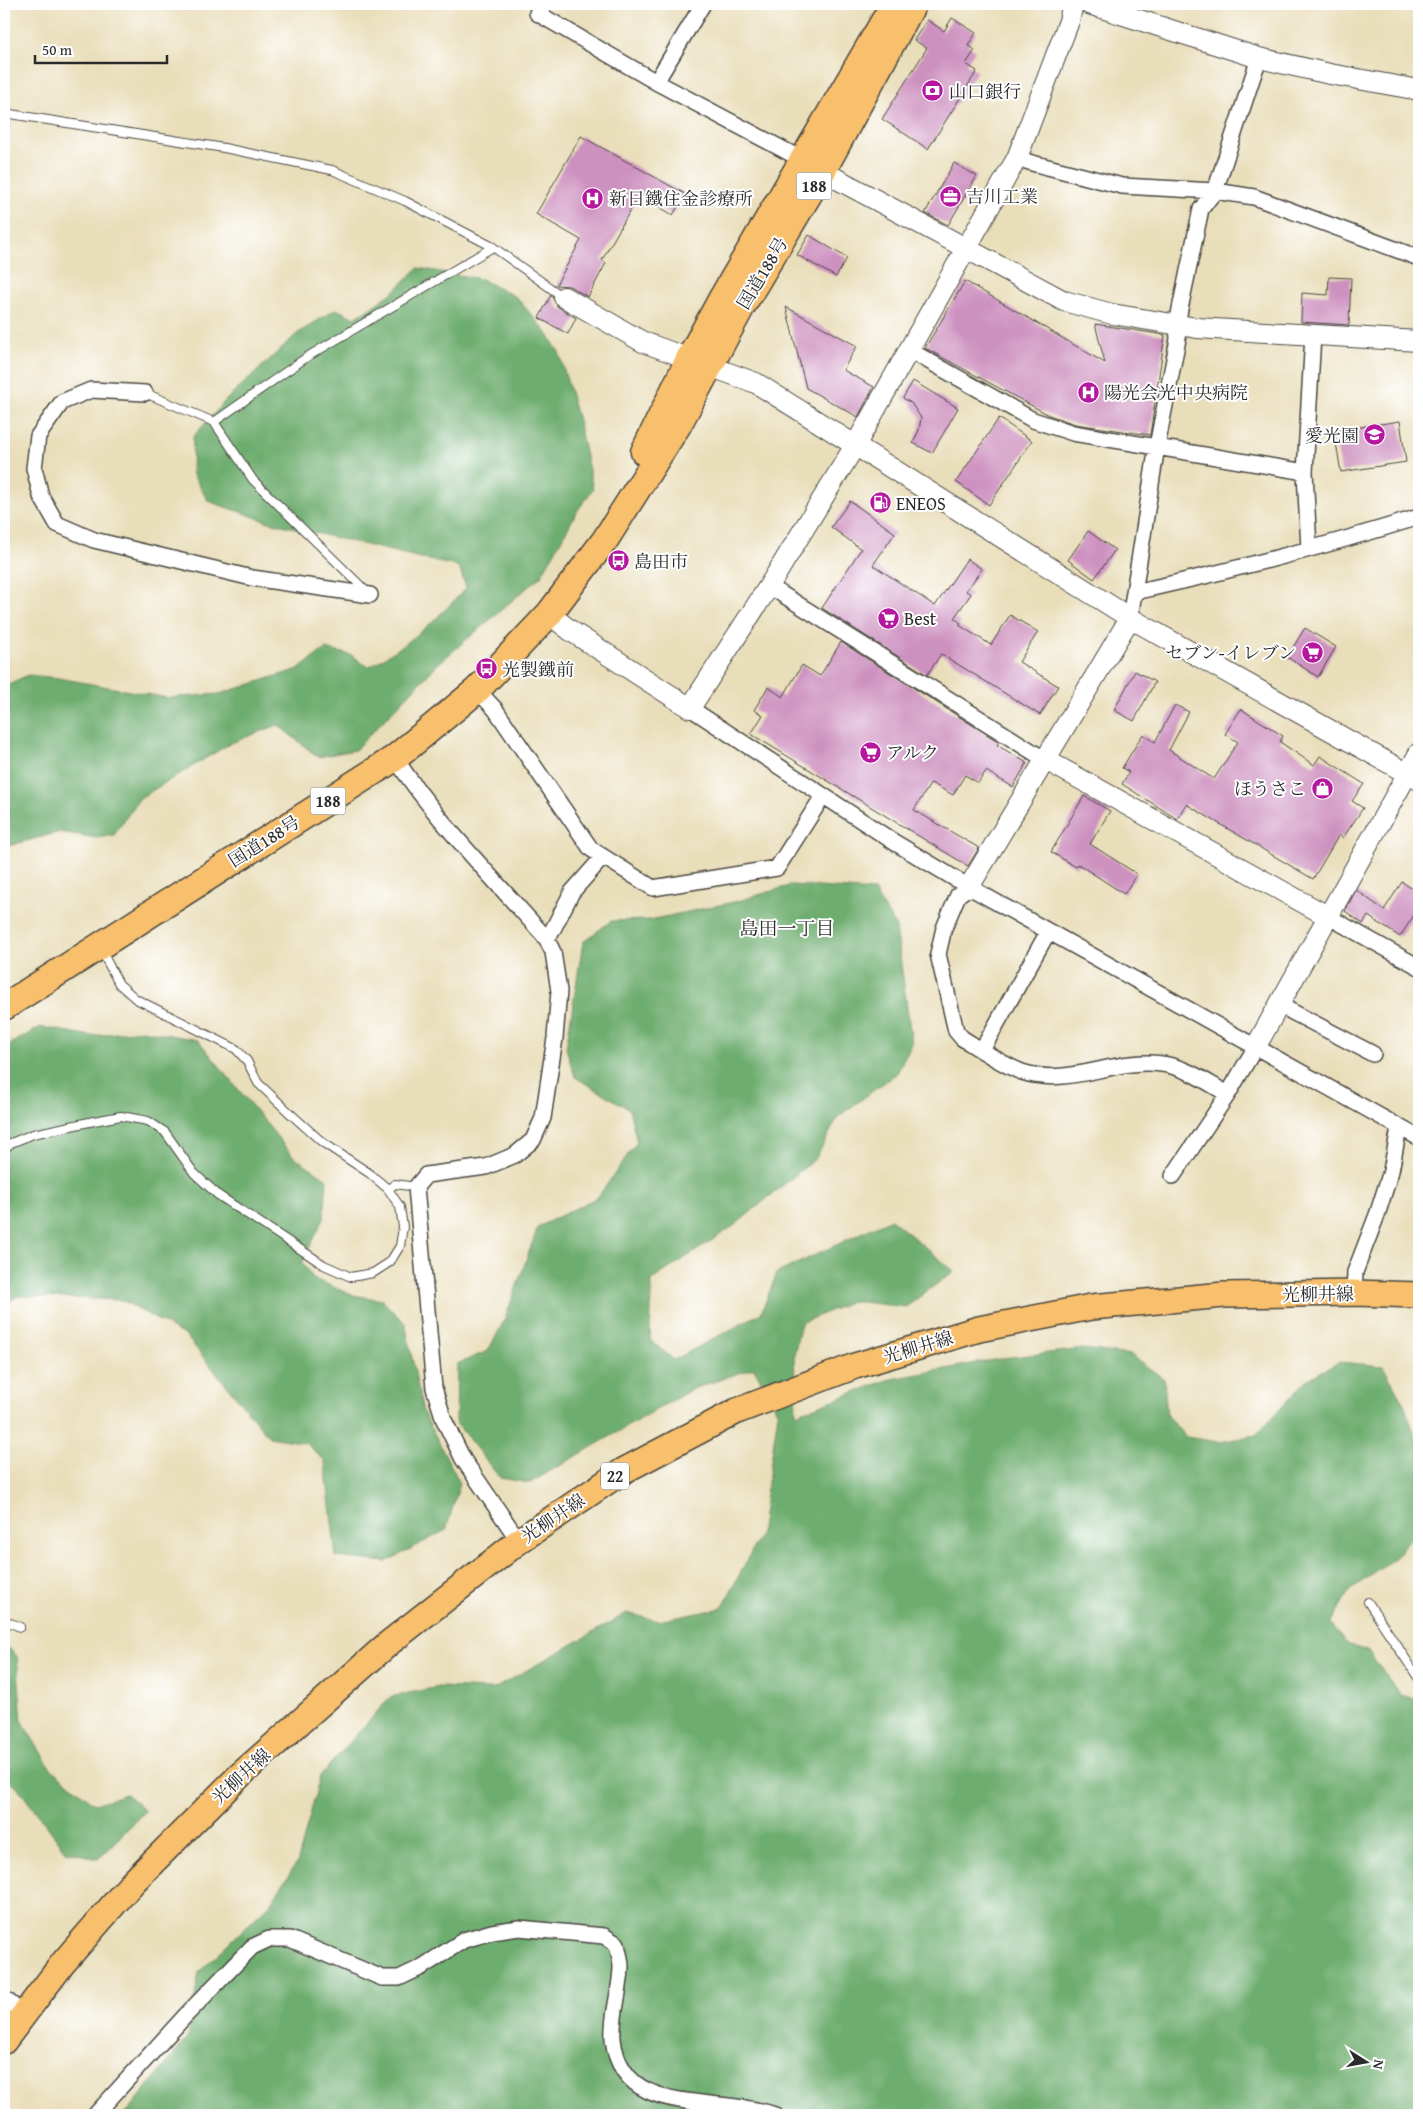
<svg xmlns="http://www.w3.org/2000/svg" width="1423" height="2119" font-family="'Gentium Book Plus','Noto Serif JP',serif">
<style>
.forest{fill:#6ead6f;stroke:#4c6c4d}
.building{fill:#cd91c0}
.lines{fill:none;stroke-linecap:round;stroke-linejoin:round}
.service-casing{stroke:#484640;stroke-width:10}
.minor-casing{stroke:#484640;stroke-width:18}
.tertiary-casing{stroke:#484640;stroke-width:22}
.primary-casing{stroke:#484640;stroke-width:28}
.trunk-casing{stroke:#484640;stroke-width:29}
.service{stroke:#fff;stroke-width:8}
.minor{stroke:#fff;stroke-width:15}
.tertiary{stroke:#fff;stroke-width:20}
.primary{stroke:#f8bf6c;stroke-width:25}
.trunk{stroke:#f8bf6c;stroke-width:26}
.labels{text-anchor:middle;dominant-baseline:central;stroke-width:4;stroke-linejoin:round;paint-order:stroke}
.shield{fill:#fff;stroke:#6b6b6b;stroke-width:1}
.shield-label{font-size:16px;font-weight:bold;fill:#2b2b2b}
.poi-label{font-size:18px;fill:#2b2b2b;stroke:#fff;text-anchor:start}
.street-label{font-size:18px;fill:#2b2b2b;stroke:#fff}
.neighbourhood-label{font-size:19px;fill:#2b2b2b;stroke:#fff}
</style>
<rect width="100%" height="100%" fill="#fff"/>
<filter id="ink" filterUnits="userSpaceOnUse"><feTurbulence type="fractalNoise" baseFrequency=".02" numOctaves="2"/><feDisplacementMap in="SourceGraphic" scale="10" xChannelSelector="R" yChannelSelector="G"/><feConvolveMatrix kernelMatrix="1 2 1 2 8 2 1 2 1" color-interpolation-filters="sRGB"/></filter>
<filter id="wash" filterUnits="userSpaceOnUse"><feTurbulence type="fractalNoise" baseFrequency=".0096" numOctaves="4" result="noise"/><feDisplacementMap in="SourceGraphic" scale="20" xChannelSelector="R" yChannelSelector="G"/><feGaussianBlur stdDeviation="1.12" result="paint"/><feColorMatrix in="noise" values="0 0 0 0 0 0 0 0 0 0 0 0 0 0 0 0 0 1.4 0 .05"/><feComposite in="paint" operator="in"/></filter>
<g filter="url(#wash)">
<rect width="100%" height="100%" fill="#e9deba"/>
<path class="forest" d="M418,268L481,279L516,297L544,329L559,352L579,424L593,489L578,510L541,576L438,664L355,750L318,757L278,725L231,743L140,798L114,835L97,838L60,832L4,847V686L28,675L59,678L168,698L219,694L299,669L325,649L351,655L368,667C406,647 437,620 466,588L459,567L269,522L208,501L192,473L193,437L226,400L298,333L336,309L355,318L392,293Z
M792,885L874,891L896,927L912,1044L897,1073L838,1117L816,1158L735,1225L652,1280L650,1340L674,1360L761,1313L777,1273L891,1219L954,1271L906,1307L853,1301L801,1323L794,1355L796,1414L887,1380L1003,1358L1084,1349L1131,1355L1164,1379L1167,1416L1186,1437L1220,1442L1256,1435L1308,1379L1339,1362L1383,1366L1404,1404L1419,1447V1530L1393,1559L1349,1591L1331,1623L1347,1644L1369,1652L1400,1695L1419,1700V2115H122L129,2110L188,2037L199,1972L270,1904L298,1861L320,1776L390,1697L438,1687L494,1689L627,1613L659,1621L722,1608L760,1535L778,1413L754,1368L692,1389L530,1483L500,1478L456,1423L457,1364L488,1351L505,1319L538,1227L598,1197L637,1142L629,1109L575,1077L566,1048L583,942L611,921L650,920L738,901Z
M41,1027L91,1036L142,1030L198,1040L293,1156L327,1179L324,1218L302,1263L314,1279L353,1295L382,1300L405,1323L423,1412L460,1483L446,1530L386,1562L336,1557L325,1462L306,1443L269,1437L186,1336L122,1300L17,1296L4,1305V1047Z
M4,1644L17,1656L22,1721L51,1769L95,1804L126,1794L145,1811L98,1859L66,1851L20,1791L4,1775Z"/>
<g id="blocks">
<path class="building" d="M952,18L976,33L968,45L975,50L966,64L977,71L928,149L882,119L927,48L914,40L927,20L944,31Z
M581,136L685,194L673,215L639,195L602,260L606,263L588,297L569,286L556,285L581,240L536,214Z
M954,163L977,176L948,225L925,213Z
M809,235L847,258L836,277L797,255Z
M1329,277L1351,278L1349,325L1301,322L1302,293L1328,295Z
M965,281L1105,363L1095,324L1165,335L1150,435L1075,424L1049,415L925,348Z
M551,295L558,307L576,318L568,334L539,318Z
M786,307L857,346L843,370L874,387L858,417L806,388Z
M913,381L958,408L932,453L913,443L919,430L921,418L911,403L903,398Z
M999,418L1032,441L989,505L956,482Z
M1400,421L1406,462L1341,472L1334,431Z
M850,501L895,533L873,565L935,606L967,559L982,569L966,591L971,594L954,618L961,623L959,625L991,645L1010,615L1038,632L1019,662L1058,686L1040,715L941,654L927,675L822,608L861,549L831,527Z
M1088,531L1115,550L1094,579L1068,560Z
M1305,628L1336,647L1318,677L1287,657Z
M841,642L999,742L997,745L1027,763L1013,787L986,771L978,783L965,775L953,795L931,783L914,810L979,848L968,866L751,734L763,715L754,710L768,687L783,697L802,665L820,676Z
M1135,671L1155,682L1134,721L1114,710Z
M1175,705L1189,712L1169,750L1214,779L1238,742L1225,734L1241,709L1283,736L1280,742L1314,765L1320,756L1364,784L1352,801L1363,808L1343,838L1339,835L1313,879L1186,804L1177,819L1122,784L1129,772L1122,768L1143,734L1155,742Z
M1084,796L1110,811L1090,844L1137,874L1124,894L1078,864L1076,867L1051,852Z
M1402,882L1419,893V907L1400,937L1368,916L1363,924L1345,911L1356,890L1384,910Z"/>
</g>
</g>
<g filter="url(#ink)">
<use href="#blocks" fill-opacity="0" stroke="#484640" stroke-width="1"/>
<g class="lines">
<defs>
<path id="service" d="M4,113L224,148L332,170L405,201L493,247L563,297
M4,128L6,113
M145,393L214,422L253,480L368,593
M214,422L307,357L493,247
M4,1150L11,1143L33,1134L94,1121L121,1116L148,1121L165,1132L194,1173L218,1195L324,1265L351,1277L373,1273L390,1262L400,1246L403,1227L400,1207L388,1189L369,1173L322,1142L293,1116L258,1083L247,1061L236,1049L136,999L119,984L101,950
M388,1189L395,1184L416,1187
M1368,1602L1419,1679
M4,1620L20,1627"/>
<path id="minor" d="M544,4L537,13L656,82L803,160
M656,82L703,4
M1017,158L1032,163L1122,186L1215,191L1254,197L1419,258
M909,350L1033,420L1073,433L1305,472
M145,393L91,390L62,402L38,436L34,468L41,496L57,524L94,540L252,578L370,595
M1309,549L1305,472L1313,335
M769,586L1044,759
M1135,592C1231,571 1326,546 1419,517
M1130,618L1157,446L1178,339L1177,326L1180,309L1201,209L1215,191L1259,58
M477,690L495,709L591,849L653,888L777,868L823,796
M690,708L894,842L969,887L1419,1138
M395,758C438,823 494,879 546,938L553,952L559,991L555,1038L543,1118L533,1140L515,1155L486,1167L426,1175L416,1187L434,1388L444,1420L463,1459L519,1541
M969,887L958,895L944,928L938,954L956,1031L962,1038C978,1048 1005,1066 1022,1072C1069,1088 1115,1057 1162,1064C1186,1067 1208,1083 1228,1094
M1329,917L1419,967
M546,938L551,933L572,892L603,857
M1279,1005L1373,1054
M982,1050L1048,932
M1173,1176L1228,1094L1255,1048
M1354,1293L1355,1272L1377,1215L1391,1171L1399,1128
M4,1998L23,2014
M95,2115L186,2015L252,1947L269,1939H290L382,1978H399L422,1967L464,1940L492,1932L519,1928L604,1936L617,1944C618,1951 621,1959 621,1966C621,1990 611,2015 613,2039C622,2119 713,2094 775,2115"/>
<path id="tertiary" d="M1089,4L1259,58L1330,74L1419,90
M811,165L1064,301L1112,314L1197,328L1419,341
M564,297L643,342L756,383L1130,618L1419,780
M549,614L571,631L690,708L769,586L856,444L1017,158L1069,21L1073,4
M1044,759L1329,917
M969,887L1130,618
M1255,1048L1419,753"/>
<path id="primary" d="M4,2041L63,1963L133,1882L238,1777L389,1643L519,1541L623,1471L737,1411L855,1366L979,1329L1091,1307L1224,1295L1354,1293L1419,1295"/>
<path id="trunk" d="M644,452L689,359L722,298L894,4
M4,1007L395,758L477,690L549,614L605,540L678,425L742,306L822,172L913,4"/>
</defs>
<use href="#service" class="service-casing"/>
<use href="#minor" class="minor-casing"/>
<use href="#tertiary" class="tertiary-casing"/>
<use href="#primary" class="primary-casing"/>
<use href="#trunk" class="trunk-casing"/>
<use href="#service" class="service"/>
<use href="#minor" class="minor"/>
<use href="#tertiary" class="tertiary"/>
<use href="#primary" class="primary"/>
<use href="#trunk" class="trunk"/>
</g>
</g>
<defs>
<symbol id="bank-disc" viewBox="-11 -11 22 22"><circle r="9.5" fill="#b5179e" stroke="#fff"/><path d="M-6-4H6V4H-6ZM0-2.3a2.3 2.3 0 1 0 0 4.6a2.3 2.3 0 1 0 0-4.6Z" fill="#fff"/></symbol>
<symbol id="office-disc" viewBox="-11 -11 22 22"><circle r="9.5" fill="#b5179e" stroke="#fff"/><path d="M-6-3h4V-5.5h4V-3h4V5H-6ZM-1-4.5V-3h2v-1.5ZM-6 0V1H6V0Z" fill="#fff"/></symbol>
<symbol id="hospital-disc" viewBox="-11 -11 22 22"><circle r="9.5" fill="#b5179e" stroke="#fff"/><path d="M-5-5h3v3.5h4V-5h3V5h-3V1.5h-4V5h-3Z" fill="#fff"/></symbol>
<symbol id="school-disc" viewBox="-11 -11 22 22"><circle r="9.5" fill="#b5179e" stroke="#fff"/><path d="M0-5L7-2L0 1L-7-2ZM-4 1L0 2.5L4 1V4Q0 6-4 4Z" fill="#fff"/></symbol>
<symbol id="fuel-disc" viewBox="-11 -11 22 22"><circle r="9.5" fill="#b5179e" stroke="#fff"/><path d="M-5.5-6h7V0h2V4h1.3V-2.5L3-4.5l.8-.8L6-3V5H2.5V1h-1V6h-7ZM-4.2-4.7v3.2H.2V-4.7Z" fill="#fff"/></symbol>
<symbol id="bus-disc" viewBox="-11 -11 22 22"><circle r="9.5" fill="#b5179e" stroke="#fff"/><path d="M-5-6H5V4H4V6H2V4H-2V6H-4V4H-5ZM-3.5-4V0h7V-4ZM-3.5 1.2v1.5H-2V1.2ZM2 1.2v1.5H3.5V1.2Z" fill="#fff"/></symbol>
<symbol id="supermarket-disc" viewBox="-11 -11 22 22"><circle r="9.5" fill="#b5179e" stroke="#fff"/><path d="M-6-5.5h2.5l.6 2H6L4.5 2H-2.5L-4.4-4H-6ZM-1.5 3.2a1.3 1.3 0 1 0 .1 0ZM3 3.2a1.3 1.3 0 1 0 .1 0Z" fill="#fff"/></symbol>
<symbol id="shop-disc" viewBox="-11 -11 22 22"><circle r="9.5" fill="#b5179e" stroke="#fff"/><path d="M-5-2.5h2.3a2.7 3.5 0 0 1 5.4 0H5L5.5 6h-11ZM-1.5-2.5h3a1.5 2.3 0 0 0-3 0Z" fill="#fff"/></symbol>
</defs>
<g fill-rule="evenodd">
<use href="#bank-disc" x="920" y="78" width="25" height="25"/>
<use href="#office-disc" x="938" y="184" width="25" height="25"/>
<use href="#hospital-disc" x="580" y="186" width="25" height="25"/>
<use href="#hospital-disc" x="1076" y="380" width="25" height="25"/>
<use href="#school-disc" x="1362" y="422" width="25" height="25"/>
<use href="#fuel-disc" x="868" y="490" width="25" height="25"/>
<use href="#bus-disc" x="606" y="548" width="25" height="25"/>
<use href="#supermarket-disc" x="876" y="606" width="25" height="25"/>
<use href="#supermarket-disc" x="1300" y="640" width="25" height="25"/>
<use href="#bus-disc" x="474" y="656" width="25" height="25"/>
<use href="#supermarket-disc" x="858" y="740" width="25" height="25"/>
<use href="#shop-disc" x="1310" y="776" width="25" height="25"/>
</g>
<g class="labels">
<g class="shield">
<rect x="796.5" y="172.5" width="35" height="27" rx="4"/>
<rect x="310.5" y="787.5" width="35" height="27" rx="4"/>
<rect x="601" y="1462.5" width="28" height="27" rx="4"/>
</g>
<g class="shield-label">
<text x="814" y="186">188</text>
<text x="328" y="801">188</text>
<text x="615" y="1476">22</text>
</g>
<g class="poi-label">
<text x="949" y="91">山口銀行</text>
<text x="966" y="196">吉川工業</text>
<text x="609" y="198">新日鐵住金診療所</text>
<text x="1104" y="392">陽光会光中央病院</text>
<text x="1359" y="435" text-anchor="end">愛光園</text>
<text x="896" y="503">ENEOS</text>
<text x="634" y="561">島田市</text>
<text x="904" y="618">Best</text>
<text x="1296" y="652" text-anchor="end">セブン-イレブン</text>
<text x="502" y="669">光製鐵前</text>
<text x="886" y="752">アルク</text>
<text x="1306" y="788" text-anchor="end">ほうさこ</text>
</g>
<g class="street-label">
<text transform="translate(762 273) rotate(-59)">国道188号</text>
<text transform="translate(264 841) rotate(-32)">国道188号</text>
<text transform="translate(1318 1294) rotate(-1)">光柳井線</text>
<text transform="translate(918 1347) rotate(-17)">光柳井線</text>
<text transform="translate(553 1518) rotate(-34)">光柳井線</text>
<text transform="translate(241 1776) rotate(-43)">光柳井線</text>
</g>
<g class="neighbourhood-label">
<text x="787" y="928">島田一丁目</text>
</g>
</g>
<rect width="1423" height="2119" fill="none" stroke="#fff" stroke-width="20"/>
<g transform="translate(1366 2062) rotate(101)" stroke="#ffffff" stroke-width="4" paint-order="stroke">
<path d="M0-4L9 19L0 12L-9 19Z" fill="#2b2b2b"/>
<text y="-8" font-size="14" font-weight="bold" text-anchor="middle" fill="#2b2b2b">N</text>
</g>
<path d="M35 55v8h132v-8" fill="none" stroke="#2b2b2b" stroke-width="2.5"/>
<text x="42" y="55" font-size="15" fill="#2b2b2b" stroke="#ffffff" stroke-width="4" paint-order="stroke">50 m</text>
</svg>
